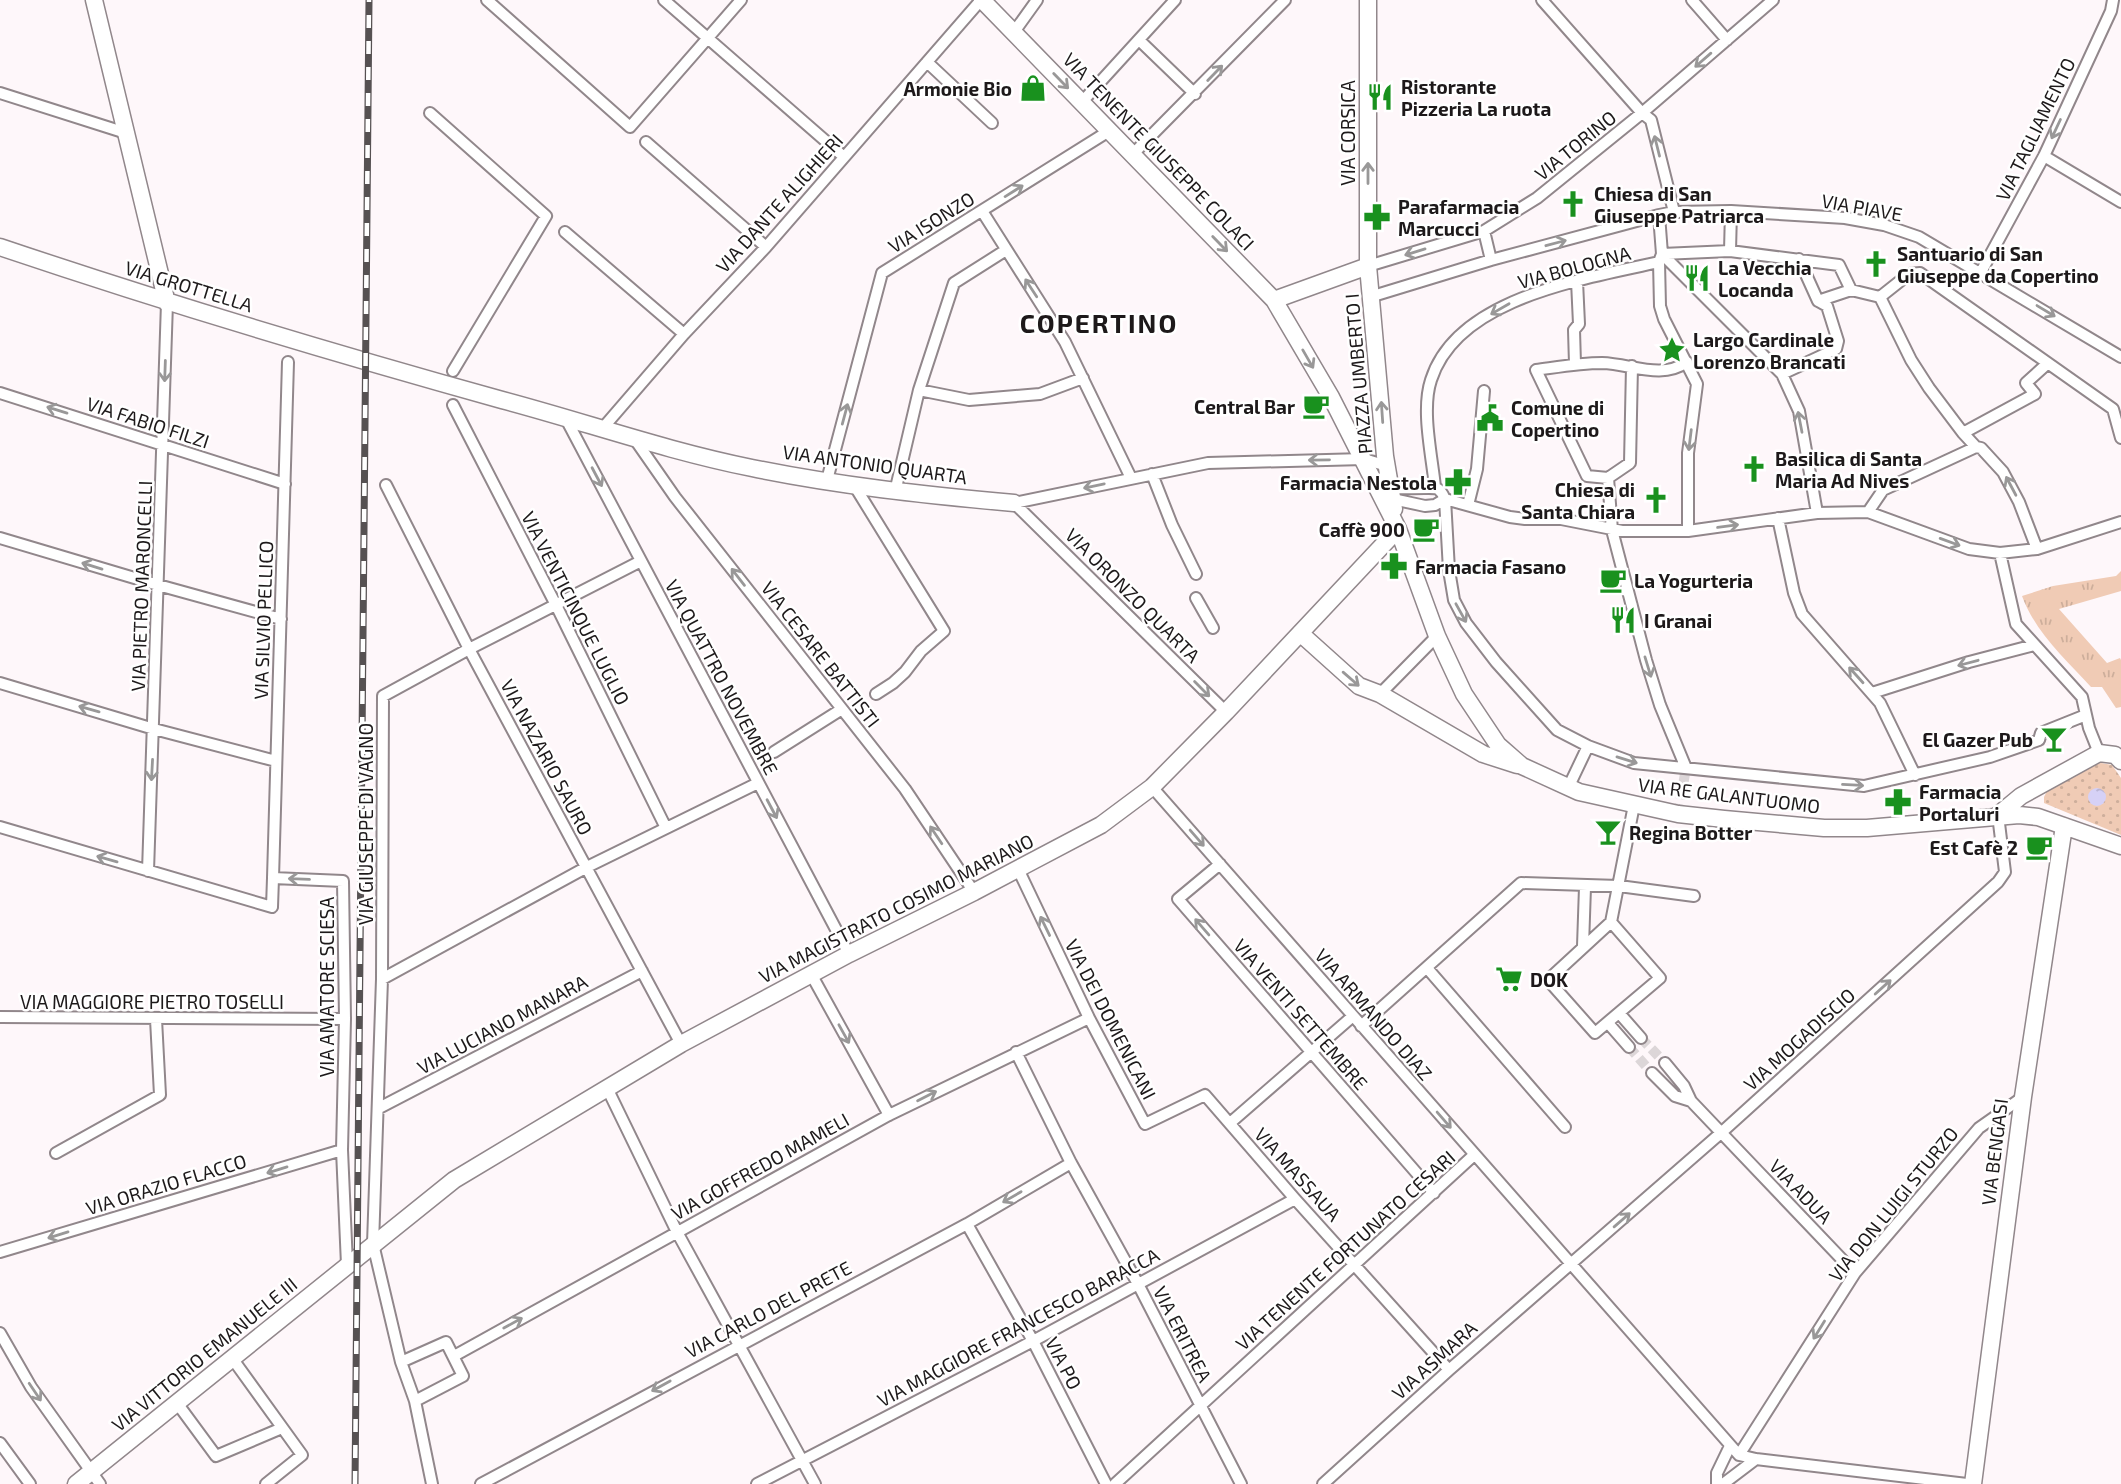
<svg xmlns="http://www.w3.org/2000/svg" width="2121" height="1484" font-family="'Exo 2',sans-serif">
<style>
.grass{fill:url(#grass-tufts)}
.park{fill:url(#park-dots)}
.water{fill:url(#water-ripples)}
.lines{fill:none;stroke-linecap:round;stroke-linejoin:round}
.street-tunnel{stroke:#dcd6d8;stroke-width:10;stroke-dasharray:10 5;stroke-linecap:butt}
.street-casing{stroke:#91878b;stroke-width:14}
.secondary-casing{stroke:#91878b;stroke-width:19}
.street{stroke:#fff;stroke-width:10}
.secondary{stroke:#fff;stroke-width:16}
.rail-casing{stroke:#565152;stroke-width:7}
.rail{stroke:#fff;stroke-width:4.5;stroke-dasharray:13;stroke-linecap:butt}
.oneway{stroke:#999898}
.labels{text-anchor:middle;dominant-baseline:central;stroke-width:5;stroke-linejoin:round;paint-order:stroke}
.poi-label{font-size:19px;font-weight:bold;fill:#1d191a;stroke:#fff;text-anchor:start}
.street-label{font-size:19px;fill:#1d191a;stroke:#fff}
.district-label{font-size:26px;font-weight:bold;letter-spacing:2px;fill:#1d191a;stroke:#fff}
</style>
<defs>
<pattern id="grass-tufts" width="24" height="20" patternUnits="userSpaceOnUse" patternTransform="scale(1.75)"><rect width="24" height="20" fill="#f0cbb5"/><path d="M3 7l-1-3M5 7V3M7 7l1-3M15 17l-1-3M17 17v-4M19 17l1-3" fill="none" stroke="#cdae9b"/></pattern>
<pattern id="park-dots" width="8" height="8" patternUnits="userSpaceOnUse" patternTransform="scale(1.75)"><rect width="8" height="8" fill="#f0cbb5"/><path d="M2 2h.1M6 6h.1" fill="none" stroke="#cdae9b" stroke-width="1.8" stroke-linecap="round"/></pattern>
<pattern id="water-ripples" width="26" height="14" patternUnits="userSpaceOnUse" patternTransform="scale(1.75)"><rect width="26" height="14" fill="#d6d1f6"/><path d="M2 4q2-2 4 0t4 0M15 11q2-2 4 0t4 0" fill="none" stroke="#b7b3d2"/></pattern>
</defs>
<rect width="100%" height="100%" fill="#fef7fa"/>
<path class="grass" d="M2121,571V591L2059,609L2107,663L2120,658L2121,660V707L2116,708L2102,687H2091C2066,660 2035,632 2022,596L2053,586L2116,576Z"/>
<path class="park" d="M2101,763L2112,765L2121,778V835L2044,803V797L2047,791L2090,766Z"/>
<path class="water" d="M2088 797a9 9 0 1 1 18 0a9 9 0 1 1-18 0Z"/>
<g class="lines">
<path class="street-tunnel" d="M1678,814L1686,768
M1641,1038L1665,1063
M1629,1047L1652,1073"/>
<defs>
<path id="street" d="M487,0L630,127L741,0
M664,0L844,157
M1542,0L1642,113L1651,120L1674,212
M1692,0L1727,40
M1014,32L1037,0
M1139,40L1195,94
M927,62L992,123
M0,93L126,133
M1081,103L1175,0
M430,113L546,216L453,371
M646,142L766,247
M1132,155L1285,0
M2044,156L2121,202
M982,211L1065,342L1131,478
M1731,211L1845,218L1884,225L1919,237L2121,357
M1484,231L1491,260
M565,232L684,334
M1730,251L1839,265L1851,290L1880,297L1911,360L1929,388L1963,433L1976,447L1981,448L2003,472L2019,502L2037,549
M1662,254L1730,251L1731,211L1674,212L1659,215L1662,254L1659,262L1660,306L1664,319L1697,384L1688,453V531
M1662,254L1782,374L1799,411L1817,513
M1368,266L1484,231L1537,198L1642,113L1773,0
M1981,272L2044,156L2111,11L2113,0
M1373,296L1491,260L1659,215
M1880,297L1909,274L1920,273L2113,409L2121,438
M1818,301L1851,290
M1575,364L1574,330L1579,324L1577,281
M1782,374L1836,349L1838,341L1827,306L1818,301L1799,259
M919,390L969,400L1040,394L1083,378
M0,393L285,484
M453,405L556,605L666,828
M565,417L849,954
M602,429L684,334L766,247L981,0
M1963,433L2035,394L2026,383L2048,363
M636,441L675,497L905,789L974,892
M1152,474L1172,525L1196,574
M1608,478L1630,463L1632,366
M827,480L882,273L1109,131
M386,485L469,649L681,1044
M854,485L944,631L921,651L905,672L893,683L876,694
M1435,487C1432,456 1421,410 1431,380C1457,297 1585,279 1659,262
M1391,488C1399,489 1435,487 1438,489C1442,492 1443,495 1445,499L1510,517L1525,519H1561L1622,531H1688L1817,513L1868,512L1969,549L2000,553L2037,549L2121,522
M895,492L919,390L954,283L1006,250
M1388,498L1425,506L1435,505L1445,499
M1445,499L1449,570L1454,600L1466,623L1496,662L1557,730L1588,746L1634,763L1864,786L1990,757L2039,740L2041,733L2086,715
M1014,503L1208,463L1364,459L1387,466
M1014,503L1226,712
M1468,505L1477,469L1484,391
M1868,512L1883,490L1976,447
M1778,518L1794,593L1802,614L1880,703L1915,775
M0,538L158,585L281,619
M2000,553L2016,624L2082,697L2089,728L2099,753
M1196,598L1213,628
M0,683L154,729L276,761
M1872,693L1969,662L2034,645
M1380,694L1437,636
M774,752L842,709
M1686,768L1660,705L1646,660L1612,530L1608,478L1587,476L1536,370C1558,367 1580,363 1602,363C1632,364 1661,380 1687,362
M1152,787L1739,1455L1756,1459L1967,1484
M1568,788L1588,746
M0,827L272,907L273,878L343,881L345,1019L342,1150L347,1265
M1220,864L1178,899L1434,1193
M1018,869L1089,1018L1145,1124L1205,1095L1295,1199L1449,1370
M148,871L167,303
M273,878L288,362
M1611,922L1660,978L1595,1033L1548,980Z
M1611,922L1634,805
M1583,946L1585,887
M1427,968L1565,1127
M811,974L889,1115
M382,979L587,867L758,783
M1619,1013L1641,1038
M0,1017L345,1019
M1608,1023L1629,1047
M1361,1026L1521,883L1619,886L1694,896
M1016,1052L1071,1163L1138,1284L1241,1484
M1665,1063L1684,1086L1691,1101L1855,1273
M1652,1073L1675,1096L1691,1101
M607,1088L677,1232L815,1484
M379,1108L642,971
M1230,1123L1353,1016
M56,1153L160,1095L156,1019
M967,1224L1033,1341L1106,1484
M0,1252L342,1150
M0,1333L31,1387L100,1484
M454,1356L889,1115L1089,1018
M232,1358L302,1455L266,1484
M401,1362L446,1342L463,1376L415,1401
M177,1403L216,1456L282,1428
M0,1443L30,1484
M1739,1455L1855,1273L1979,1128L2023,1097
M432,1484L415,1401L401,1362L373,1244L382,979L383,696L469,649L641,561
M481,1484L967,1224L1071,1163
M757,1484L1033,1341L1295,1199
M1115,1484L1474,1155
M1323,1484L1449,1370L1722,1132L1998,882L2005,872L1998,815
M1717,1484V1473L1730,1446
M1723,1484L1756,1459"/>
<path id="secondary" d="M94,0L167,303
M982,0L1274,300L1331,397L1398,529L1437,636L1464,694L1498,745L1522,766L1579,792L1678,814L1724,819L1824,828H1867L2019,815L2038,817L2121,846
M1368,0V266L1385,456L1394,509
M0,247C166,303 333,353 502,400C585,422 667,451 752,468C839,486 926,495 1014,503
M1274,300L1368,266
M1300,633L1359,686L1380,694L1483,754L1517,765
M1998,815L2021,796L2099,753L2115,755L2121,761
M76,1484L454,1180L681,1044L849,954L974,892L1101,825L1152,787L1226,712L1398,529
M1973,1484L2023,1097L2064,826"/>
</defs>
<use href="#street" class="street-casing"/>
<use href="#secondary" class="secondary-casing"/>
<use href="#street" class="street"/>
<use href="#secondary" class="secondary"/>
<defs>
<path id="rail" d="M355,1484L369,0"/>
</defs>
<use href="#rail" class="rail-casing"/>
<use href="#rail" class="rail"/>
</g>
<defs><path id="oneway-shaft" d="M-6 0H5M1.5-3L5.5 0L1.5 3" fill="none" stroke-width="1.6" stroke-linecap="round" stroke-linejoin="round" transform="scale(1.75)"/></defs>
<g class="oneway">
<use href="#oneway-shaft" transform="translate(1703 60) rotate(139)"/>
<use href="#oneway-shaft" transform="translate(1215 73) rotate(-46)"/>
<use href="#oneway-shaft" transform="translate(1061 81) rotate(46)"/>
<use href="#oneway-shaft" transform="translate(2056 129) rotate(115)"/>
<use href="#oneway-shaft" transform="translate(1657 146) rotate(-104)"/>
<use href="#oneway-shaft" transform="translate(1368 173) rotate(-90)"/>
<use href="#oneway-shaft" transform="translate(1014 191) rotate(-32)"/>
<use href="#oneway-shaft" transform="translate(1556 243) rotate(-15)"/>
<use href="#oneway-shaft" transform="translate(1220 244) rotate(46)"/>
<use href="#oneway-shaft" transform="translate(1415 252) rotate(163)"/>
<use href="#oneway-shaft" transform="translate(1031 288) rotate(-123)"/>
<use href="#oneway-shaft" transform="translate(1500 309) rotate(150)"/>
<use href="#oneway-shaft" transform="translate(2046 311) rotate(31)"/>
<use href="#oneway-shaft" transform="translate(1308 359) rotate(60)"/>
<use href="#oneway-shaft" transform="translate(165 371) rotate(92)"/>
<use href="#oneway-shaft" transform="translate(57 410) rotate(-163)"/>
<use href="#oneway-shaft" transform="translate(1382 412) rotate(-94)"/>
<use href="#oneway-shaft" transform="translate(845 414) rotate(-75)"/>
<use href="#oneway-shaft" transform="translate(1800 422) rotate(-101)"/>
<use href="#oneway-shaft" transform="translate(1690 440) rotate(97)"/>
<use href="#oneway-shaft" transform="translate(1319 460) rotate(179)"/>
<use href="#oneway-shaft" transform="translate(597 477) rotate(62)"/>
<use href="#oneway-shaft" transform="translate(1094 486) rotate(168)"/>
<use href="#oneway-shaft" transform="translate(2011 486) rotate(-118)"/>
<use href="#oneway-shaft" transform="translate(1728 526) rotate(-8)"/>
<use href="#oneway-shaft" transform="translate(1950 542) rotate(20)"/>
<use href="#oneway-shaft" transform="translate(92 566) rotate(-163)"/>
<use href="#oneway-shaft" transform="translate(738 577) rotate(-128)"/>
<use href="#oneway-shaft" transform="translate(1461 613) rotate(61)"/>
<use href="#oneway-shaft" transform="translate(1968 663) rotate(165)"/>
<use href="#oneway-shaft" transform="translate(1648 667) rotate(73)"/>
<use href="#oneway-shaft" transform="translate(1856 675) rotate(-132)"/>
<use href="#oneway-shaft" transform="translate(1351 679) rotate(41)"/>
<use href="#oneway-shaft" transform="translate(1202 689) rotate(45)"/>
<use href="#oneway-shaft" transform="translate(89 709) rotate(-164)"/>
<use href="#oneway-shaft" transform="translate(1627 760) rotate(17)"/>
<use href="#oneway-shaft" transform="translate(152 770) rotate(93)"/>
<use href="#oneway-shaft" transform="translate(1853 785) rotate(3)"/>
<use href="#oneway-shaft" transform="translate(772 809) rotate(62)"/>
<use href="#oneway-shaft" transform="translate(936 835) rotate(-124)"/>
<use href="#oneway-shaft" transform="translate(1197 838) rotate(49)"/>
<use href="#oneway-shaft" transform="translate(107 859) rotate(-164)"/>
<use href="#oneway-shaft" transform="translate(299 879) rotate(-178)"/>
<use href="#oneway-shaft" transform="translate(1045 926) rotate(-116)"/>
<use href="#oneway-shaft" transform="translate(1202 927) rotate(-131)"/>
<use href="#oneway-shaft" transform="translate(1883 987) rotate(-42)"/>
<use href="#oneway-shaft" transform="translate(844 1034) rotate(61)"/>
<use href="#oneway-shaft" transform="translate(927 1096) rotate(-27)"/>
<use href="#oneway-shaft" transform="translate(1444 1120) rotate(49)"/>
<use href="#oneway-shaft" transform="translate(277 1170) rotate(163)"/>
<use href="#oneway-shaft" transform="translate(1012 1197) rotate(150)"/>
<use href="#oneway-shaft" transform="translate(1622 1220) rotate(-41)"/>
<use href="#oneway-shaft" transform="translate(58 1235) rotate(163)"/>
<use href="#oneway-shaft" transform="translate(513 1323) rotate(-29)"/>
<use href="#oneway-shaft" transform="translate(1819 1330) rotate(122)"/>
<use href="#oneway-shaft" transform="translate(661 1386) rotate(151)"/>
<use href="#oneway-shaft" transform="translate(35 1392) rotate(56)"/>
</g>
<defs>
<symbol id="shop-bare" viewBox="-9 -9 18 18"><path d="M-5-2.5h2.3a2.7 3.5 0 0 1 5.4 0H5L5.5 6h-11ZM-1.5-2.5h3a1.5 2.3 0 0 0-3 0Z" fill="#19911e" stroke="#fff" stroke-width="2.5" paint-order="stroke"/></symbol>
<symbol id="restaurant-bare" viewBox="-9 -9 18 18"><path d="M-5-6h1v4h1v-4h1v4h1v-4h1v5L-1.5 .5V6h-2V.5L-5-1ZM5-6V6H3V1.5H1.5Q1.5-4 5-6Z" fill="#19911e" stroke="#fff" stroke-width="2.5" paint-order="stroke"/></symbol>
<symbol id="church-bare" viewBox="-9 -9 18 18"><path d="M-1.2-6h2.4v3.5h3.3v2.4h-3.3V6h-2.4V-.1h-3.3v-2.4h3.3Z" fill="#19911e" stroke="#fff" stroke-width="2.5" paint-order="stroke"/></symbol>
<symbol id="pharmacy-bare" viewBox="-9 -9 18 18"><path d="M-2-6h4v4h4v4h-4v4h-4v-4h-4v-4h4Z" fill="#19911e" stroke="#fff" stroke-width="2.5" paint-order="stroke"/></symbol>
<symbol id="sight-bare" viewBox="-9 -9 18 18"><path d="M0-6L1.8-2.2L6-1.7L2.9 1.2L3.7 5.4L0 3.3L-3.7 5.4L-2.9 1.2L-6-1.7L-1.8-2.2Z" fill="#19911e" stroke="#fff" stroke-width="2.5" paint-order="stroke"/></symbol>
<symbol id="cafe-bare" viewBox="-9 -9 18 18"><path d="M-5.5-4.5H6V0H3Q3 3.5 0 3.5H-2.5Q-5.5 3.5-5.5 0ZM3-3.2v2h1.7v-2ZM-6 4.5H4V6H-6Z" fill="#19911e" stroke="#fff" stroke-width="2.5" paint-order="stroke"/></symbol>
<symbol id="civic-bare" viewBox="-9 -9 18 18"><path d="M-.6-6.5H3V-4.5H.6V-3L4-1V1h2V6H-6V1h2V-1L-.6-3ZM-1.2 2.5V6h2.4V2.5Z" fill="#19911e" stroke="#fff" stroke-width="2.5" paint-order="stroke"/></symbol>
<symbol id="bar-bare" viewBox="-9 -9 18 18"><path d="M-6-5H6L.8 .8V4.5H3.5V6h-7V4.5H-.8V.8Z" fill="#19911e" stroke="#fff" stroke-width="2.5" paint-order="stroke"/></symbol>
<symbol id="supermarket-bare" viewBox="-9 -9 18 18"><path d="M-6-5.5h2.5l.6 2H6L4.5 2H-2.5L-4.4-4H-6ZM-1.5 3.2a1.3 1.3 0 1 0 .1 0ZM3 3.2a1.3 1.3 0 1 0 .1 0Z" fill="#19911e" stroke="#fff" stroke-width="2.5" paint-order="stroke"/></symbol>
</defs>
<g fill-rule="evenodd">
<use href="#shop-bare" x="1014" y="69" width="38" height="38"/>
<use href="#restaurant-bare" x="1361" y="78" width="38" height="38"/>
<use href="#church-bare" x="1554" y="185" width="38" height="38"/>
<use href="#pharmacy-bare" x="1358" y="198" width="38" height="38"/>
<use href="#church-bare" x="1857" y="245" width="38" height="38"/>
<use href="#restaurant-bare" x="1678" y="259" width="38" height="38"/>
<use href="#sight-bare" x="1653" y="331" width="38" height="38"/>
<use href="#cafe-bare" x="1297" y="387" width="38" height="38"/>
<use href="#civic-bare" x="1471" y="399" width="38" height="38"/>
<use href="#church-bare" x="1735" y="450" width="38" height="38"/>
<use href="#pharmacy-bare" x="1439" y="463" width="38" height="38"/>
<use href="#church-bare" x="1637" y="481" width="38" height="38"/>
<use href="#cafe-bare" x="1407" y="510" width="38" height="38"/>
<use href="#pharmacy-bare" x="1375" y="547" width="38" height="38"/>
<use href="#cafe-bare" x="1594" y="561" width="38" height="38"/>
<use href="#restaurant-bare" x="1604" y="601" width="38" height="38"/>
<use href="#bar-bare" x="2035" y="720" width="38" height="38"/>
<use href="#pharmacy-bare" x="1879" y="783" width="38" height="38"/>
<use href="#bar-bare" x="1589" y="813" width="38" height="38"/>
<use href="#cafe-bare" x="2020" y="828" width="38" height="38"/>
<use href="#supermarket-bare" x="1490" y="960" width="38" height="38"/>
</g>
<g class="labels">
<g class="poi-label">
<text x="1401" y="86">Ristorante<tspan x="1401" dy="22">Pizzeria La ruota</tspan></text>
<text x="1012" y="88" text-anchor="end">Armonie Bio</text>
<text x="1594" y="193">Chiesa di San<tspan x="1594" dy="22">Giuseppe Patriarca</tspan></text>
<text x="1398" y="206">Parafarmacia<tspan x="1398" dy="22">Marcucci</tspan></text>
<text x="1897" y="253">Santuario di San<tspan x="1897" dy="22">Giuseppe da Copertino</tspan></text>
<text x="1718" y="267">La Vecchia<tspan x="1718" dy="22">Locanda</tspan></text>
<text x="1693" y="339">Largo Cardinale<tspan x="1693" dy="22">Lorenzo Brancati</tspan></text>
<text x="1295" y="406" text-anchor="end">Central Bar</text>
<text x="1511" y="407">Comune di<tspan x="1511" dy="22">Copertino</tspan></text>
<text x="1775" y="458">Basilica di Santa<tspan x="1775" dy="22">Maria Ad Nives</tspan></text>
<text x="1437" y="482" text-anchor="end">Farmacia Nestola</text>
<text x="1635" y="489" text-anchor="end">Chiesa di<tspan x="1635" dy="22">Santa Chiara</tspan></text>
<text x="1405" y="529" text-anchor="end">Caffè 900</text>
<text x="1415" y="566">Farmacia Fasano</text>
<text x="1634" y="580">La Yogurteria</text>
<text x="1644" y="620">I Granai</text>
<text x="2033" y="739" text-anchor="end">El Gazer Pub</text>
<text x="1919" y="791">Farmacia<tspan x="1919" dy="22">Portaluri</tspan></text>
<text x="1629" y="832">Regina Botter</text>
<text x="2018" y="847" text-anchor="end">Est Cafè 2</text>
<text x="1530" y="979">DOK</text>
</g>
<g class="street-label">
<text transform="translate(2035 129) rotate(-64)">VIA TAGLIAMENTO</text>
<text transform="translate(1347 133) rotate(-90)">VIA CORSICA</text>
<text transform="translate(1575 145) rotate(-39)">VIA TORINO</text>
<text transform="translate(1159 151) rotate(46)">VIA TENENTE GIUSEPPE COLACI</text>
<text transform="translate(779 203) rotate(-48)">VIA DANTE ALIGHIERI</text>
<text transform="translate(1862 207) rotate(10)">VIA PIAVE</text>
<text transform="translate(931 222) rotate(-32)">VIA ISONZO</text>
<text transform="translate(1574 267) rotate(-15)">VIA BOLOGNA</text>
<text transform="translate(189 286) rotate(17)">VIA GROTTELLA</text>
<text transform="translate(1358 374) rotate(-95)">PIAZZA UMBERTO I</text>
<text transform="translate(148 422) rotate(18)">VIA FABIO FILZI</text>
<text transform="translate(875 464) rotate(8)">VIA ANTONIO QUARTA</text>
<text transform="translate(141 586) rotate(-88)">VIA PIETRO MARONCELLI</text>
<text transform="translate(1133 595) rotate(45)">VIA ORONZO QUARTA</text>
<text transform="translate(576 608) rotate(63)">VIA VENTICINQUE LUGLIO</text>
<text transform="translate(263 620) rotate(-88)">VIA SILVIO PELLICO</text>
<text transform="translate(821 654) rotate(52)">VIA CESARE BATTISTI</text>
<text transform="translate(722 677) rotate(62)">VIA QUATTRO NOVEMBRE</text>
<text transform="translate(547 757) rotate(62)">VIA NAZARIO SAURO</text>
<text transform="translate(1729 795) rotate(7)">VIA RE GALANTUOMO</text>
<text transform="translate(365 824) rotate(-90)">VIA GIUSEPPE DI VAGNO</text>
<text transform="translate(896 908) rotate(-27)">VIA MAGISTRATO COSIMO MARIANO</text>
<text transform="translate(326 987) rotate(-90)">VIA AMATORE SCIESA</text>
<text x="152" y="1001">VIA MAGGIORE PIETRO TOSELLI</text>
<text transform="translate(1301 1014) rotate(49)">VIA VENTI SETTEMBRE</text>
<text transform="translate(1374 1014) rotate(49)">VIA ARMANDO DIAZ</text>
<text transform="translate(1111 1019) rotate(63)">VIA DEI DOMENICANI</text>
<text transform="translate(502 1024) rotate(-28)">VIA LUCIANO MANARA</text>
<text transform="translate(1799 1039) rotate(-42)">VIA MOGADISCIO</text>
<text transform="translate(1994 1152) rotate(-83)">VIA BENGASI</text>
<text transform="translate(760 1166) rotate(-29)">VIA GOFFREDO MAMELI</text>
<text transform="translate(1298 1174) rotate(48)">VIA MASSAUA</text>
<text transform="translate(166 1184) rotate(-17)">VIA ORAZIO FLACCO</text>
<text transform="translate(1801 1191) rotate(46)">VIA ADUA</text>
<text transform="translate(1893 1204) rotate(-51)">VIA DON LUIGI STURZO</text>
<text transform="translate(1345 1250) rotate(-42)">VIA TENENTE FORTUNATO CESARI</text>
<text transform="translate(768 1309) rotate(-28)">VIA CARLO DEL PRETE</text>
<text transform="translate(1018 1327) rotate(-28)">VIA MAGGIORE FRANCESCO BARACCA</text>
<text transform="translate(1183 1334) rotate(63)">VIA ERITREA</text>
<text transform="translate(204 1354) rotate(-39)">VIA VITTORIO EMANUELE III</text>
<text transform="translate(1434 1360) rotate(-42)">VIA ASMARA</text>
<text transform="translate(1064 1363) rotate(63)">VIA PO</text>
</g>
<g class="district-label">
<text x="1099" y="322">COPERTINO</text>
</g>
</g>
</svg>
